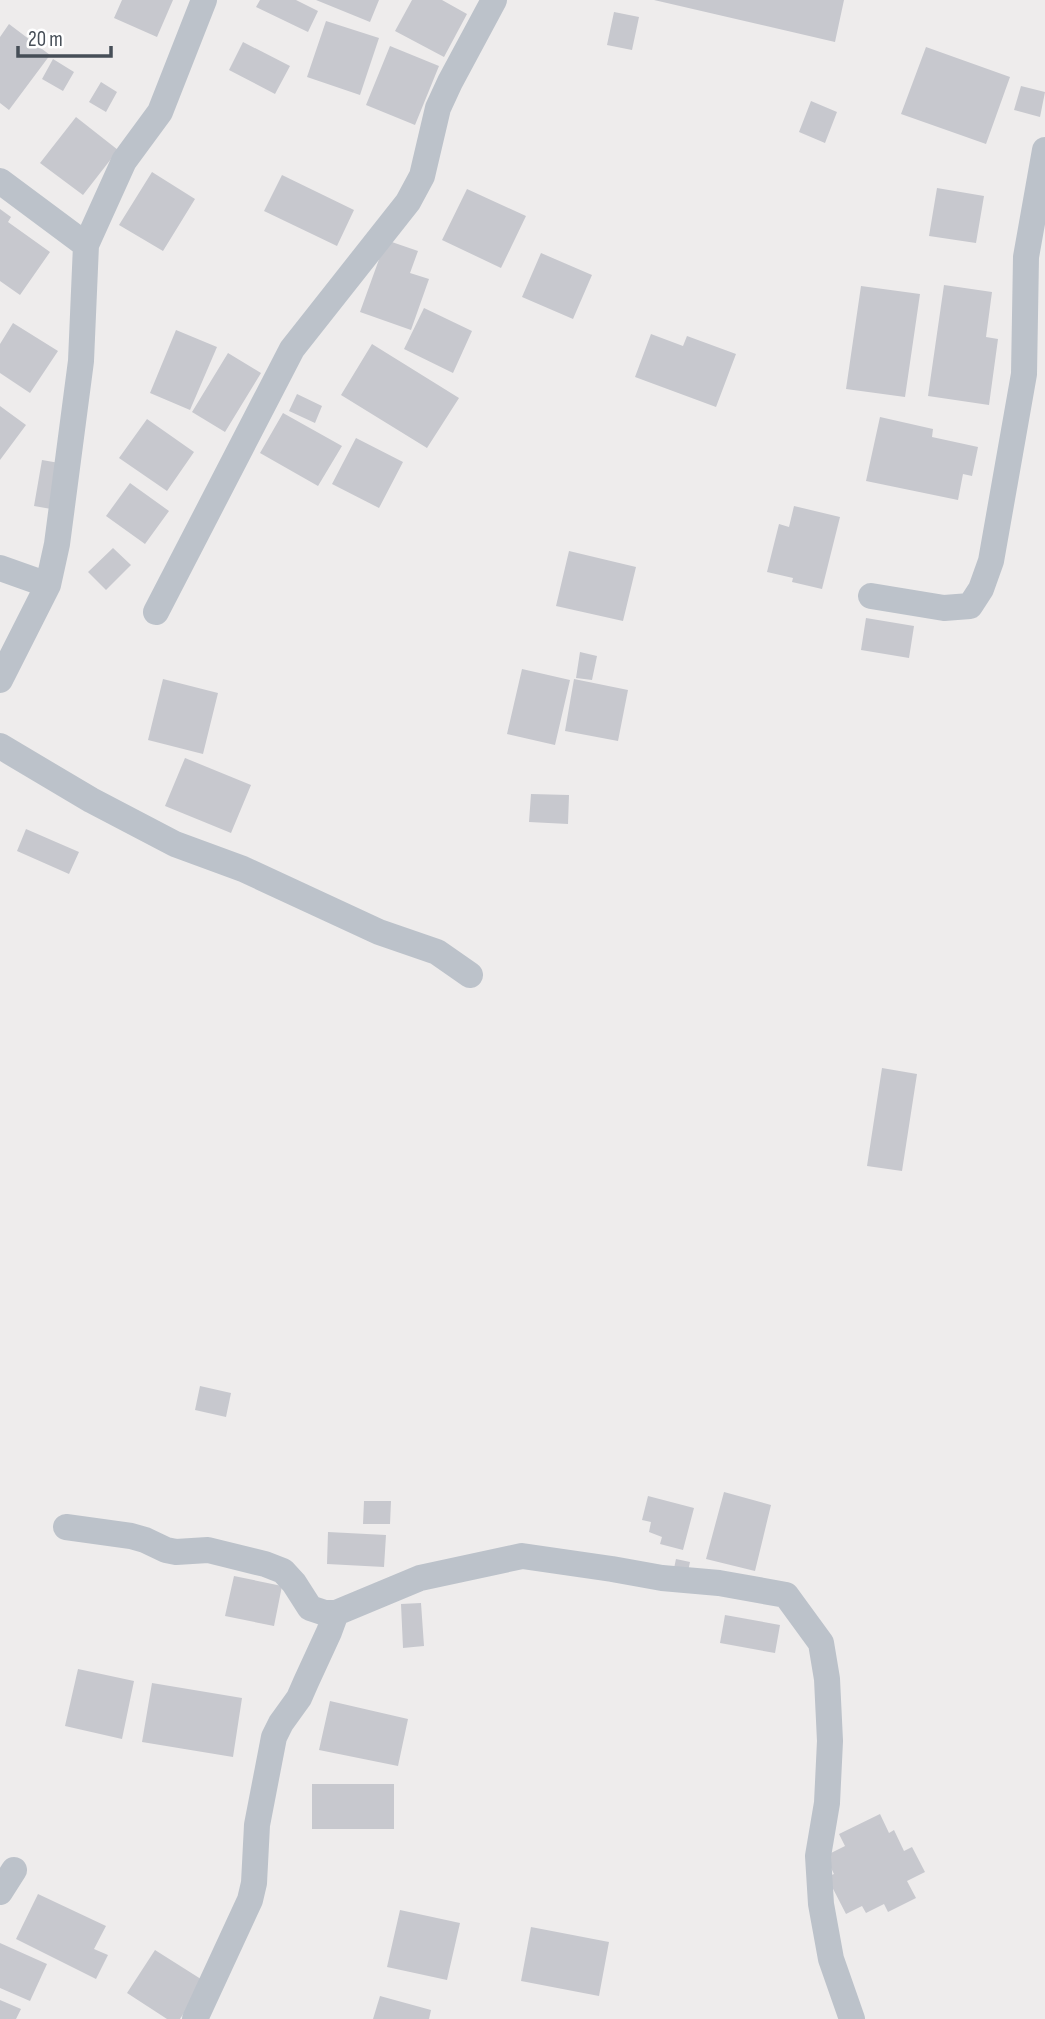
<svg xmlns="http://www.w3.org/2000/svg" width="1045" height="2019" font-family="'Sofia Sans Condensed',sans-serif">
<style>
.building{fill:#c7c8ce}
.lines{fill:none;stroke-linecap:round;stroke-linejoin:round}
.minor{stroke:#bcc2ca;stroke-width:26}
</style>
<rect width="100%" height="100%" fill="#eeecec"/>
<path class="building" d="M122,0H173L157,37L114,18Z
M260,0H296L318,11L308,32L256,7Z
M316,0H379L370,22Z
M412,0H442L467,14L444,57L395,31Z
M654,0H844L835,42Z
M614,12L639,17L632,50L607,45Z
M326,21L379,38L360,95L307,77Z
M9,24L50,55L9,110L0,103V37Z
M243,42L290,66L275,94L229,70Z
M390,46L439,66L415,125L366,105Z
M926,47L1010,77L986,144L901,114Z
M53,59L74,72L63,91L42,79Z
M101,82L117,92L106,112L89,102Z
M1021,86L1045,92L1040,117L1014,110Z
M811,101L837,112L825,143L799,132Z
M76,117L118,150L83,195L40,163Z
M152,172L195,199L163,251L119,225Z
M282,175L354,210L337,246L264,211Z
M937,188L984,196L976,243L929,236Z
M467,189L526,216L501,268L442,240Z
M0,209L11,217L8,222L50,252L20,295L0,281Z
M386,240L418,251L410,273L429,279L411,330L360,312Z
M541,253L592,275L573,319L522,297Z
M944,285L992,292L986,337L998,339L989,405L928,396Z
M861,286L920,294L905,397L846,389Z
M424,308L472,331L453,373L404,349Z
M13,323L58,351L30,393L0,373V344Z
M176,330L217,347L190,410L150,393Z
M651,334L683,346L687,336L736,354L716,407L635,377Z
M372,344L459,398L427,448L341,395Z
M228,353L261,373L225,432L192,412Z
M297,394L322,406L315,423L289,411Z
M0,406L26,425L0,460Z
M283,413L342,446L318,486L260,453Z
M880,417L933,429L932,437L978,447L972,476L963,474L958,500L866,481Z
M147,419L194,452L167,491L119,458Z
M356,438L403,462L379,508L332,484Z
M42,460L65,464L57,510L34,506Z
M130,483L169,511L145,544L106,516Z
M794,506L840,517L822,589L792,582L793,578L767,572L779,524L789,527Z
M113,548L131,565L106,590L88,572Z
M569,551L636,567L623,621L556,606Z
M866,618L914,626L909,658L861,650Z
M580,652L597,656L592,680L576,678Z
M522,669L570,680L555,745L507,734Z
M163,679L218,693L203,754L148,740Z
M574,679L628,690L618,741L565,731Z
M185,758L251,785L231,833L165,806Z
M531,794L569,795L568,824L529,822Z
M26,829L79,852L69,874L17,851Z
M882,1068L917,1074L902,1171L867,1166Z
M200,1386L231,1393L226,1417L195,1410Z
M724,1492L771,1505L755,1571L706,1559Z
M648,1496L694,1508L683,1550L660,1544L662,1537L649,1532L651,1522L642,1520Z
M364,1501H391L390,1524H363Z
M328,1532L386,1535L384,1567L327,1564Z
M676,1559L690,1562L687,1576L673,1573Z
M234,1576L282,1586L274,1626L225,1616Z
M421,1603L424,1646L403,1648L401,1604Z
M725,1615L780,1625L775,1653L720,1643Z
M78,1669L134,1681L122,1739L65,1726Z
M152,1683L242,1698L233,1757L142,1742Z
M330,1701L408,1719L398,1766L319,1750Z
M312,1784H394V1829H312Z
M880,1814L889,1833L894,1830L904,1851L912,1847L925,1872L907,1881L916,1898L888,1912L884,1904L866,1913L862,1906L846,1914L827,1877L834,1874L825,1856L845,1846L839,1834Z
M38,1894L106,1926L94,1949L108,1955L96,1979L16,1939Z
M400,1910L460,1923L447,1980L387,1967Z
M531,1927L609,1942L599,1996L521,1981Z
M0,1943L47,1964L30,2001L0,1988Z
M155,1950L204,1981L180,2019H167L127,1993Z
M380,1996L431,2010L429,2019H373Z
M0,2000L21,2009L16,2019H0Z"/>
<g class="lines">
<path class="minor" d="M0,181L86,245
M0,568L48,585L0,680
M48,585L57,544L81,361L86,245L124,161L160,112L204,0
M871,596L944,608L970,606L981,589L991,561L1024,374L1026,257L1045,150
M156,612L292,349L408,202L422,176L438,108L450,82L494,0
M0,746L91,800L175,844L243,869L379,932L437,952L470,975
M66,1527L131,1536L145,1540L166,1550L176,1552L208,1550L265,1564L283,1571L294,1583L310,1608L325,1613H336L420,1578L522,1556L612,1569L662,1578L719,1583L786,1595L821,1643L827,1679L830,1741L827,1803L818,1856L821,1904L831,1959L852,2019
M0,1892L14,1870
M195,2019L250,1900L254,1883L257,1825L274,1737L281,1723L299,1698L306,1682L329,1632L336,1613"/>
</g>
<path d="M18 46v10h93v-10" fill="none" stroke="#464e57" stroke-width="3.5"/>
<text x="28" y="46" font-size="21" fill="#464e57" stroke="#ffffff" stroke-width="5" paint-order="stroke">20 m</text>
</svg>
